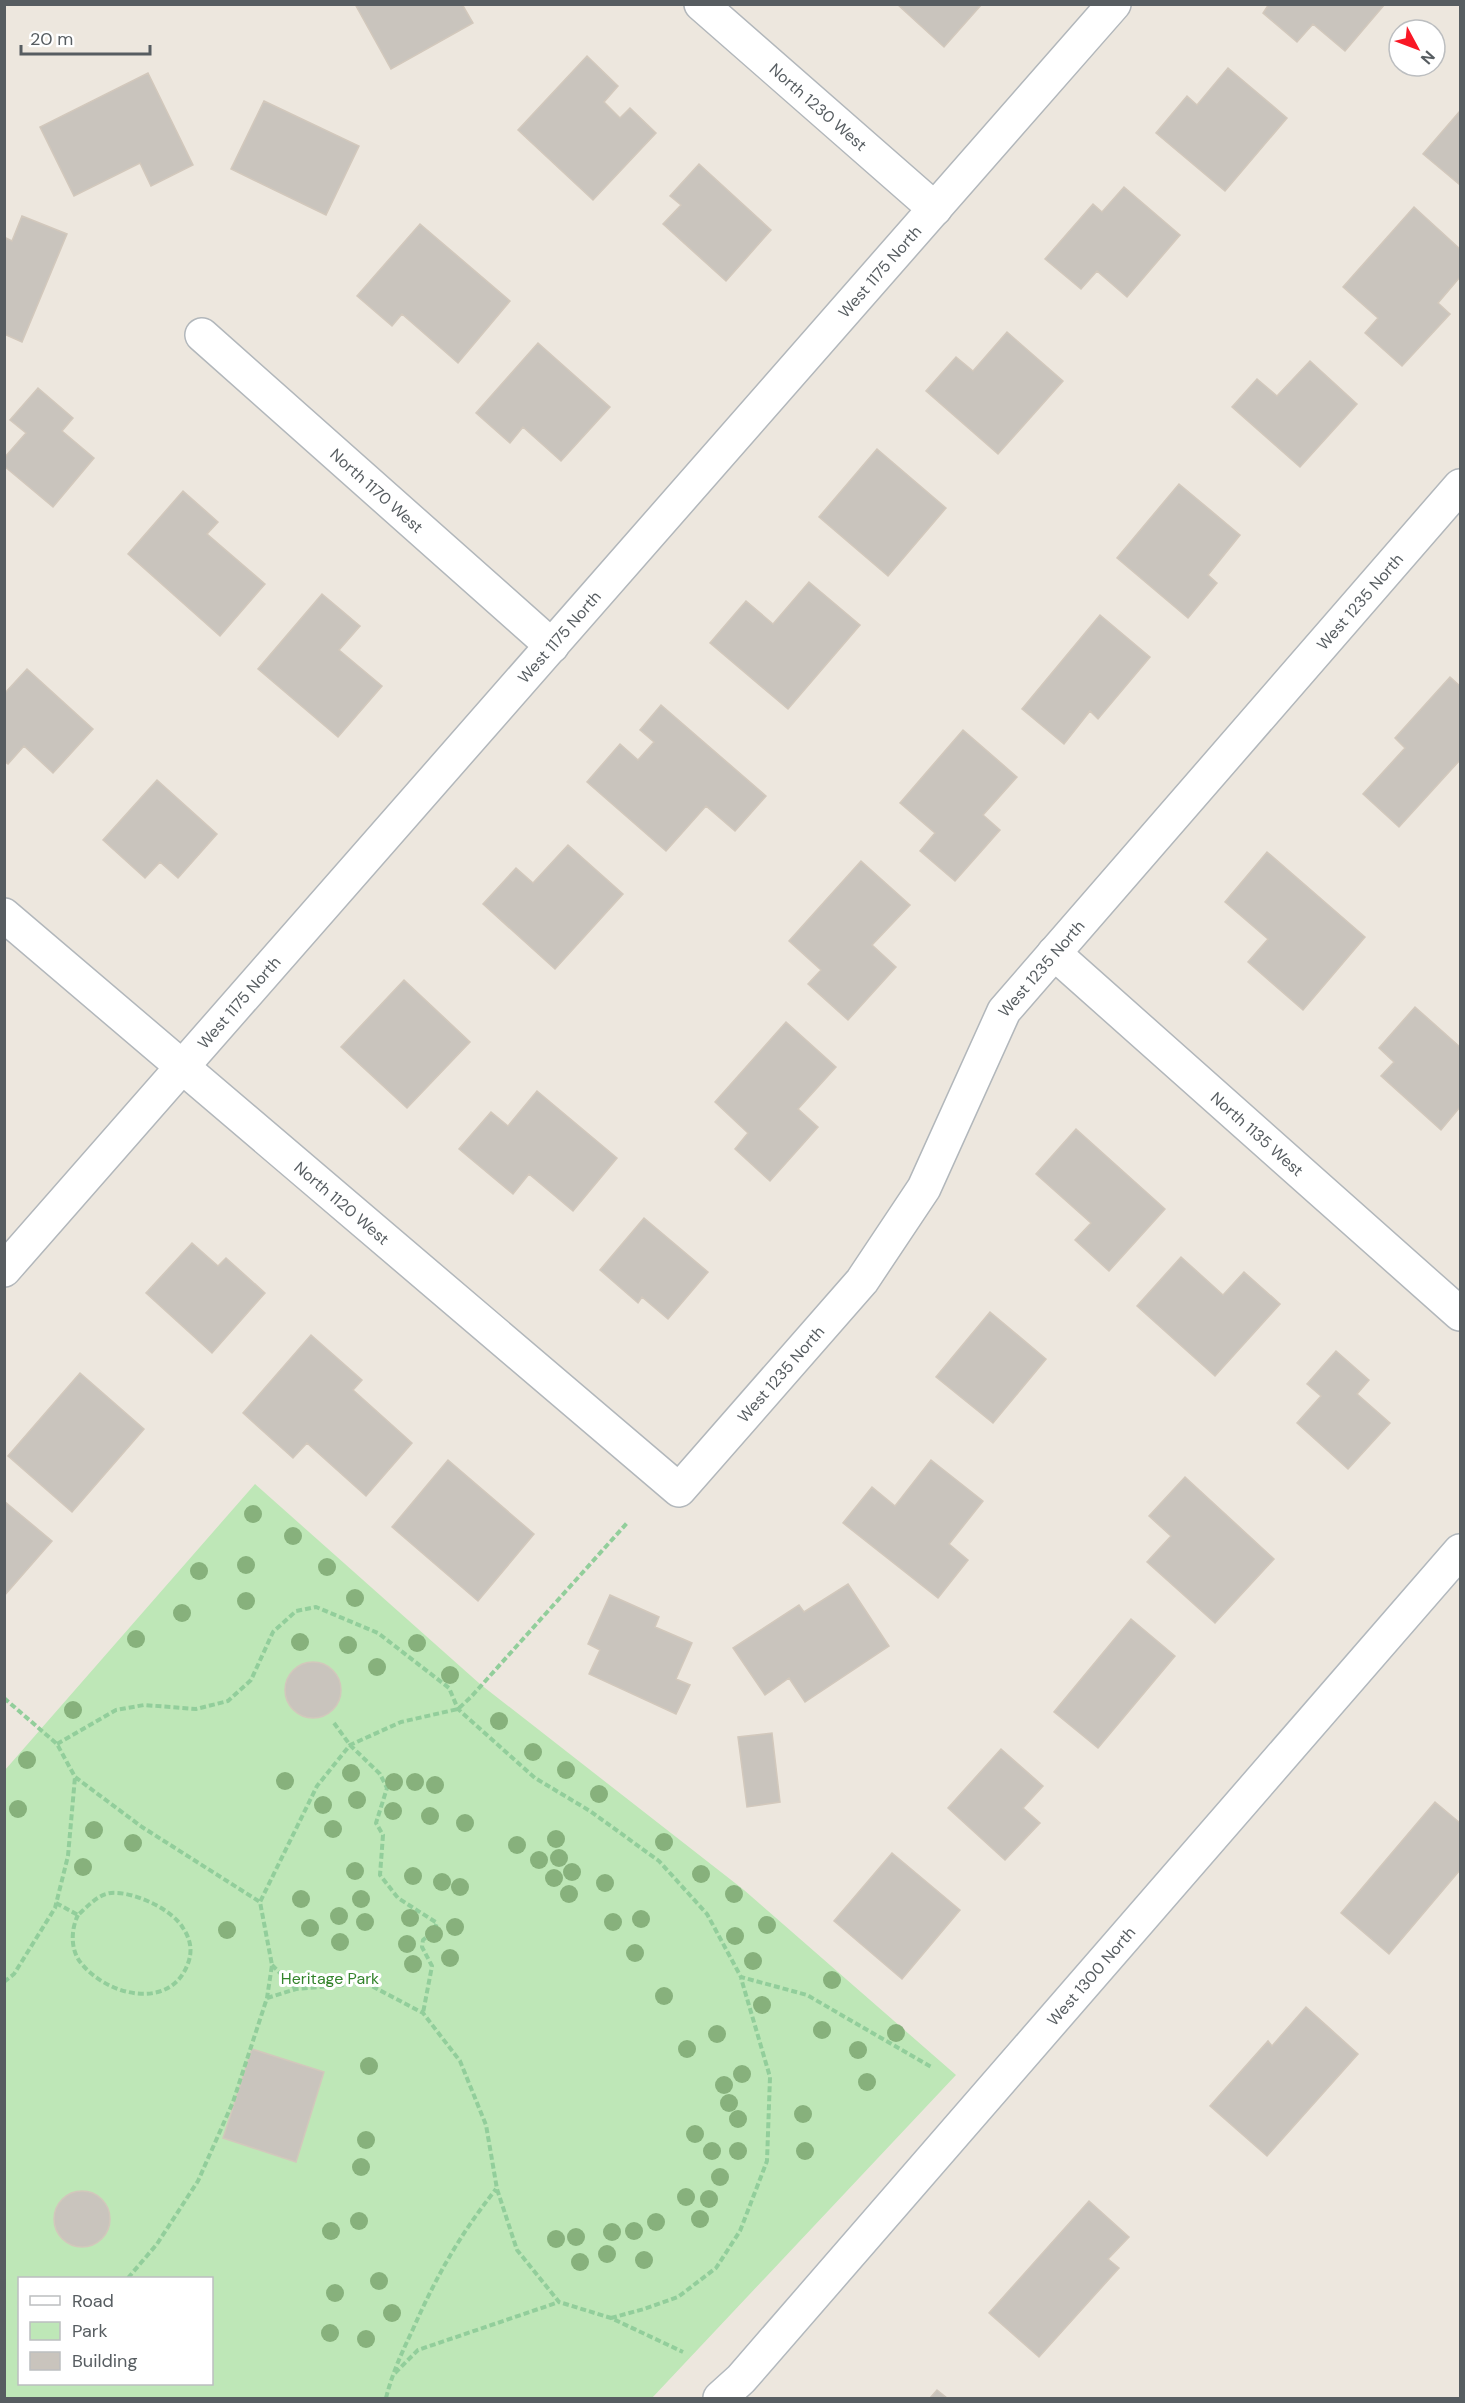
<svg xmlns="http://www.w3.org/2000/svg" width="1465" height="2403" font-family="'DM Sans',sans-serif">
<style>
.green{fill:#bee7b7;fill-rule:evenodd}
.building{fill:#c9c4bd;stroke:#d2c8bc;stroke-width:1.5}
.lines{fill:none;stroke-linecap:round;stroke-linejoin:round}
.street-casing{stroke:#b2b7bb;stroke-width:36}
.secondary-casing{stroke:#b2b8bd;stroke-width:36}
.path{stroke:#92ce9b;stroke-width:4;stroke-dasharray:6 3;stroke-linecap:butt}
.street{stroke:#fff;stroke-width:33}
.secondary{stroke:#fff;stroke-width:33}
.tree{fill:#87b17c}
.labels{text-anchor:middle;dominant-baseline:central;stroke-width:6;stroke-linejoin:round;paint-order:stroke}
.street-label{font-size:16px;fill:#575d61;stroke:#fff}
.park-label{font-size:16px;fill:#34842c;stroke:#fff}
</style>
<rect width="100%" height="100%" fill="#ede7de"/>
<path class="green" d="M255,1484L480,1684L744,1890L956,2075L652,2398H5V1770ZM20,2278H212V2384H20Z"/>
<path class="building" d="M355,4H462L473,23L391,69Z
M897,4H982L944,47Z
M1269,4H1385L1345,51L1313,24L1297,42L1263,13Z
M587,56L618,86L604,102L620,118L630,108L656,133L593,200L518,130Z
M1228,68L1287,118L1225,191L1156,133L1187,96L1197,105Z
M148,73L193,165L151,186L140,163L74,196L40,127Z
M264,101L359,146L326,215L231,169Z
M1459,112L1460,113V185L1423,154Z
M699,164L771,230L726,281L663,224L681,205L670,196Z
M1124,187L1180,235L1127,297L1097,271L1081,289L1045,259L1093,204L1102,212Z
M1414,207L1460,249V277L1438,303L1450,314L1402,366L1365,333L1378,318L1343,287Z
M22,216L67,234L22,342L4,334V237L12,241Z
M420,224L510,301L458,363L402,314L392,326L357,296Z
M1007,332L1063,381L998,454L926,391L956,357L973,371Z
M538,343L610,407L561,461L523,427L510,443L476,413Z
M1310,361L1357,404L1300,467L1232,407L1257,379L1277,396Z
M38,388L73,418L62,431L94,458L53,507L4,466V458L26,433L10,420Z
M877,449L946,508L888,576L819,517Z
M1179,484L1240,535L1208,575L1217,583L1188,618L1117,558Z
M183,491L218,522L207,534L265,584L220,636L128,554Z
M809,582L860,625L788,709L710,643L746,601L773,624Z
M322,594L360,626L339,650L382,686L338,737L258,669Z
M1100,615L1150,657L1098,719L1090,711L1064,744L1022,709Z
M27,669L93,729L53,773L24,746L8,764L4,761V694Z
M1450,677L1460,686V760L1399,827L1363,794L1405,748L1395,738Z
M661,705L766,796L735,831L706,806L666,851L587,782L620,744L638,760L654,742L640,730Z
M963,730L1017,777L983,815L1000,830L955,881L920,851L935,833L900,803Z
M157,780L217,834L178,878L160,862L145,878L103,840Z
M568,845L623,894L555,969L483,904L516,868L533,883Z
M1267,852L1365,937L1303,1010L1248,962L1268,939L1225,902Z
M861,861L910,905L872,945L896,967L848,1020L808,984L821,970L789,941Z
M404,980L470,1042L407,1108L341,1047Z
M1415,1007L1460,1047V1107L1441,1130L1381,1076L1394,1062L1379,1048Z
M786,1022L836,1067L798,1109L818,1127L770,1181L735,1149L748,1133L715,1102Z
M537,1091L617,1158L573,1211L529,1174L513,1194L459,1149L491,1112L508,1126Z
M1076,1129L1165,1209L1109,1271L1075,1240L1091,1223L1036,1174Z
M644,1218L708,1272L668,1319L642,1297L638,1303L600,1270Z
M192,1243L218,1266L226,1258L265,1293L212,1353L146,1293Z
M1181,1257L1223,1295L1244,1272L1280,1304L1215,1376L1137,1306Z
M990,1312L1046,1359L993,1423L936,1377Z
M311,1335L362,1380L353,1390L412,1443L366,1496L307,1443L293,1458L243,1413Z
M1336,1351L1369,1380L1357,1394L1390,1423L1348,1469L1297,1423L1321,1396L1307,1384Z
M80,1373L144,1429L72,1512L8,1456Z
M448,1460L534,1534L478,1601L392,1527Z
M931,1460L983,1501L949,1544L968,1560L938,1598L843,1523L872,1487L895,1506Z
M1185,1477L1274,1559L1215,1623L1147,1562L1171,1536L1149,1516Z
M4,1501L52,1541L4,1596Z
M848,1584L889,1646L805,1702L789,1678L765,1695L733,1648L799,1605L804,1612Z
M610,1595L659,1617L655,1627L692,1643L676,1679L690,1685L676,1714L589,1674L600,1650L588,1644Z
M1131,1619L1175,1656L1098,1748L1054,1712Z
M285 1690a28 28 0 1 1 56 0a28 28 0 1 1-56 0Z
M772,1733L780,1802L747,1807L738,1737Z
M1001,1749L1043,1786L1023,1808L1040,1823L1005,1860L948,1808Z
M1435,1802L1460,1823V1870L1389,1954L1341,1913Z
M892,1853L960,1910L902,1979L834,1921Z
M1306,2007L1358,2054L1267,2156L1210,2106L1268,2041L1272,2046Z
M252,2049L324,2072L296,2162L223,2138Z
M54 2219a28 28 0 1 1 56 0a28 28 0 1 1-56 0Z
M1089,2201L1129,2237L1108,2259L1119,2268L1039,2357L989,2313Z
M937,2390L947,2398H930Z"/>
<g class="lines">
<defs>
<g id="street">
<path id="s1" d="M701,4L935,209"/>
<path id="s2" d="M202,335L552,646"/>
<path id="s3" d="M4,915L679,1490L862,1281L924,1188L1004,1011L1460,486"/>
<path id="s4" d="M1054,953L1460,1314"/>
<path id="s5" d="M4,1270L1114,4"/>
</g>
<g id="secondary">
<path id="s6" d="M720,2398L741,2379L1460,1551"/>
</g>
</defs>
<use href="#street" class="street-casing"/>
<use href="#secondary" class="secondary-casing"/>
<path class="path" d="M4,1698L57,1744L75,1777L142,1827L260,1902
M334,1723L350,1745L380,1774L387,1788L376,1823L383,1835L380,1875L398,1898L437,1923L433,1932L423,1940L422,1947L432,1966L423,2013
M57,1744L116,1710L144,1705L196,1709L228,1701L251,1680L273,1632L296,1611L316,1607L378,1633L449,1688L458,1709L535,1778L590,1811L659,1861L707,1914L741,1977L807,1995L933,2068
M56,1903L78,1915C87,1907 98,1894 111,1893C133,1891 172,1909 183,1928C191,1940 193,1952 187,1966C168,2011 106,1995 81,1963C70,1950 71,1929 78,1915
M272,1965L296,1989
M4,1982L14,1974L55,1908L68,1856L75,1777
M267,1998L296,1989L366,1983L423,2013L460,2061L486,2125L497,2189L517,2250L559,2302L611,2318L683,2352
M128,2278L157,2244L198,2181L233,2102L267,1998L272,1965L260,1902L317,1786L350,1745L401,1722L458,1709L471,1697L627,1523
M611,2318L644,2309L678,2297L716,2268L740,2231L767,2161L770,2077L741,1978
M395,2373L418,2350L559,2302
M386,2398C392,2374 402,2352 413,2329C437,2275 459,2236 496,2189"/>
<use href="#street" class="street"/>
<use href="#secondary" class="secondary"/>
</g>
<g class="tree">
<circle cx="253" cy="1514" r="9"/>
<circle cx="293" cy="1536" r="9"/>
<circle cx="246" cy="1565" r="9"/>
<circle cx="327" cy="1567" r="9"/>
<circle cx="199" cy="1571" r="9"/>
<circle cx="355" cy="1598" r="9"/>
<circle cx="246" cy="1601" r="9"/>
<circle cx="182" cy="1613" r="9"/>
<circle cx="136" cy="1639" r="9"/>
<circle cx="300" cy="1642" r="9"/>
<circle cx="417" cy="1643" r="9"/>
<circle cx="348" cy="1645" r="9"/>
<circle cx="377" cy="1667" r="9"/>
<circle cx="450" cy="1675" r="9"/>
<circle cx="73" cy="1710" r="9"/>
<circle cx="499" cy="1721" r="9"/>
<circle cx="533" cy="1752" r="9"/>
<circle cx="27" cy="1760" r="9"/>
<circle cx="566" cy="1770" r="9"/>
<circle cx="351" cy="1773" r="9"/>
<circle cx="285" cy="1781" r="9"/>
<circle cx="394" cy="1782" r="9"/>
<circle cx="415" cy="1782" r="9"/>
<circle cx="435" cy="1785" r="9"/>
<circle cx="599" cy="1794" r="9"/>
<circle cx="357" cy="1800" r="9"/>
<circle cx="323" cy="1805" r="9"/>
<circle cx="18" cy="1809" r="9"/>
<circle cx="393" cy="1811" r="9"/>
<circle cx="430" cy="1816" r="9"/>
<circle cx="465" cy="1823" r="9"/>
<circle cx="333" cy="1829" r="9"/>
<circle cx="94" cy="1830" r="9"/>
<circle cx="556" cy="1839" r="9"/>
<circle cx="664" cy="1842" r="9"/>
<circle cx="133" cy="1843" r="9"/>
<circle cx="517" cy="1845" r="9"/>
<circle cx="559" cy="1858" r="9"/>
<circle cx="539" cy="1860" r="9"/>
<circle cx="83" cy="1867" r="9"/>
<circle cx="355" cy="1871" r="9"/>
<circle cx="572" cy="1872" r="9"/>
<circle cx="701" cy="1874" r="9"/>
<circle cx="413" cy="1876" r="9"/>
<circle cx="554" cy="1878" r="9"/>
<circle cx="442" cy="1882" r="9"/>
<circle cx="605" cy="1883" r="9"/>
<circle cx="460" cy="1887" r="9"/>
<circle cx="569" cy="1894" r="9"/>
<circle cx="734" cy="1894" r="9"/>
<circle cx="301" cy="1899" r="9"/>
<circle cx="361" cy="1899" r="9"/>
<circle cx="339" cy="1916" r="9"/>
<circle cx="410" cy="1918" r="9"/>
<circle cx="641" cy="1919" r="9"/>
<circle cx="365" cy="1922" r="9"/>
<circle cx="613" cy="1922" r="9"/>
<circle cx="767" cy="1925" r="9"/>
<circle cx="455" cy="1927" r="9"/>
<circle cx="310" cy="1928" r="9"/>
<circle cx="227" cy="1930" r="9"/>
<circle cx="434" cy="1934" r="9"/>
<circle cx="735" cy="1936" r="9"/>
<circle cx="340" cy="1942" r="9"/>
<circle cx="407" cy="1944" r="9"/>
<circle cx="635" cy="1953" r="9"/>
<circle cx="450" cy="1958" r="9"/>
<circle cx="753" cy="1961" r="9"/>
<circle cx="413" cy="1964" r="9"/>
<circle cx="832" cy="1980" r="9"/>
<circle cx="664" cy="1996" r="9"/>
<circle cx="762" cy="2005" r="9"/>
<circle cx="822" cy="2030" r="9"/>
<circle cx="896" cy="2033" r="9"/>
<circle cx="717" cy="2034" r="9"/>
<circle cx="687" cy="2049" r="9"/>
<circle cx="858" cy="2050" r="9"/>
<circle cx="369" cy="2066" r="9"/>
<circle cx="742" cy="2074" r="9"/>
<circle cx="867" cy="2082" r="9"/>
<circle cx="724" cy="2085" r="9"/>
<circle cx="729" cy="2103" r="9"/>
<circle cx="803" cy="2114" r="9"/>
<circle cx="738" cy="2119" r="9"/>
<circle cx="695" cy="2134" r="9"/>
<circle cx="366" cy="2140" r="9"/>
<circle cx="712" cy="2151" r="9"/>
<circle cx="738" cy="2151" r="9"/>
<circle cx="805" cy="2151" r="9"/>
<circle cx="361" cy="2167" r="9"/>
<circle cx="720" cy="2177" r="9"/>
<circle cx="686" cy="2197" r="9"/>
<circle cx="709" cy="2199" r="9"/>
<circle cx="700" cy="2219" r="9"/>
<circle cx="359" cy="2221" r="9"/>
<circle cx="656" cy="2222" r="9"/>
<circle cx="331" cy="2231" r="9"/>
<circle cx="634" cy="2231" r="9"/>
<circle cx="612" cy="2232" r="9"/>
<circle cx="576" cy="2237" r="9"/>
<circle cx="556" cy="2239" r="9"/>
<circle cx="607" cy="2254" r="9"/>
<circle cx="644" cy="2260" r="9"/>
<circle cx="580" cy="2262" r="9"/>
<circle cx="379" cy="2281" r="9"/>
<circle cx="335" cy="2293" r="9"/>
<circle cx="392" cy="2313" r="9"/>
<circle cx="330" cy="2333" r="9"/>
<circle cx="366" cy="2339" r="9"/>
</g>
<g class="labels">
<g class="street-label">
<text stroke="none"><textPath href="#s1" startOffset="156">North 1230 West</textPath></text>
<text stroke="none"><textPath href="#s5" startOffset="1328">West 1175 North</textPath></text>
<text stroke="none"><textPath href="#s2" startOffset="234">North 1170 West</textPath></text>
<text stroke="none"><textPath href="#s3" startOffset="2013">West 1235 North</textPath></text>
<text stroke="none"><textPath href="#s5" startOffset="842">West 1175 North</textPath></text>
<text stroke="none"><textPath href="#s3" startOffset="1527">West 1235 North</textPath></text>
<text stroke="none"><textPath href="#s5" startOffset="356">West 1175 North</textPath></text>
<text stroke="none"><textPath href="#s4" startOffset="272">North 1135 West</textPath></text>
<text stroke="none"><textPath href="#s3" startOffset="444">North 1120 West</textPath></text>
<text stroke="none"><textPath href="#s3" startOffset="1041">West 1235 North</textPath></text>
<text stroke="none"><textPath href="#s6" startOffset="562">West 1300 North</textPath></text>
</g>
<g class="park-label">
<text x="330" y="1978">Heritage Park</text>
</g>
</g>
<rect width="1465" height="2403" fill="none" stroke="#575d61" stroke-width="12"/>
<rect x="18" y="2277" width="195" height="108" fill="#ffffff" stroke="#bcbec0" stroke-width="1.5"/>
<rect x="30" y="2296" width="30" height="9" fill="#ffffff" stroke="#bcbec0" stroke-width="1.5"/>
<text x="72" y="2307" font-size="18" fill="#575d61">Road</text>
<rect x="30" y="2322" width="30" height="18" fill="#bee7b7" stroke="#bcbec0" stroke-width="1.5"/>
<text x="72" y="2337" font-size="18" fill="#575d61">Park</text>
<rect x="30" y="2352" width="30" height="18" fill="#c9c4bd" stroke="#bcbec0" stroke-width="1.5"/>
<text x="72" y="2367" font-size="18" fill="#575d61">Building</text>
<g transform="translate(1417 48) rotate(131)"><circle r="28" fill="#ffffff" stroke="#bcbec0" stroke-width="1.5"/>
<path d="M0-4.5L10 22L0 15L-10 22Z" fill="#f91826"/>
<text y="-9" font-size="16" font-weight="bold" text-anchor="middle" fill="#575d61">N</text>
</g>
<path d="M21 45v9h129v-9" fill="none" stroke="#575d61" stroke-width="3"/>
<text x="30" y="45" font-size="18" fill="#575d61" stroke="#ffffff" stroke-width="4.5" paint-order="stroke">20 m</text>
</svg>
